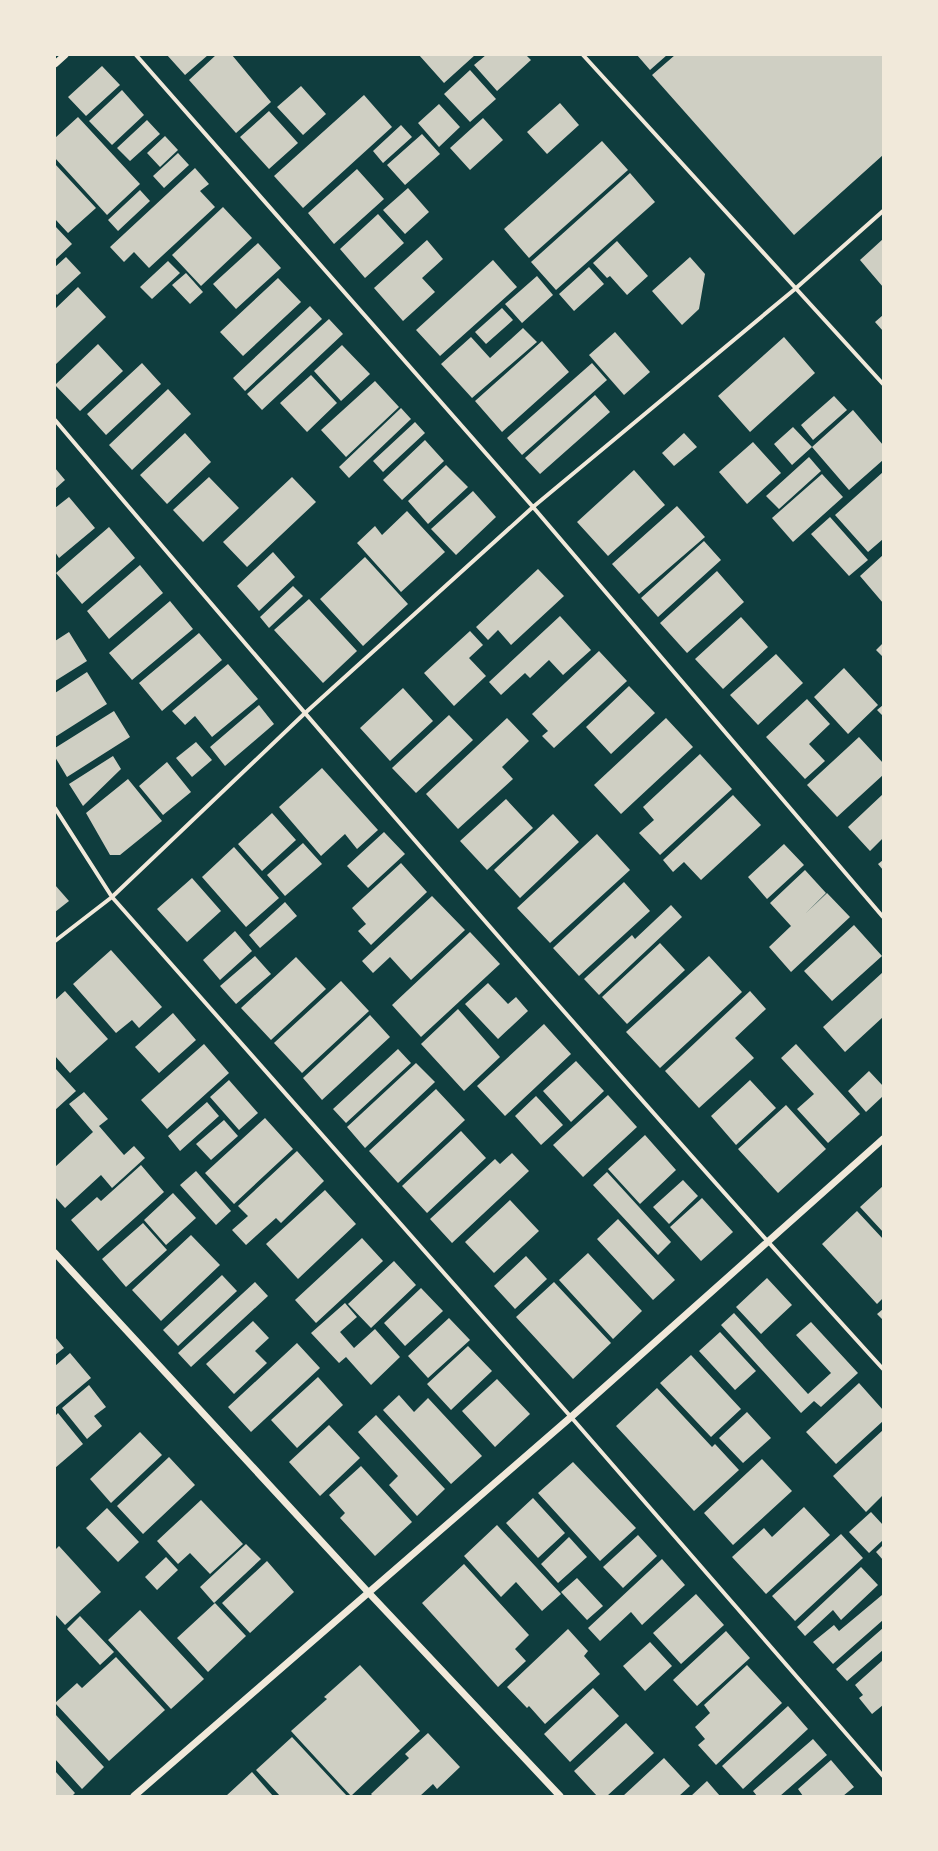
<svg xmlns="http://www.w3.org/2000/svg" width="938" height="1851" font-family="'Space Grotesk',sans-serif">
<style>
.building{fill:#cfcfc3}
.lines{fill:none;stroke-linecap:round;stroke-linejoin:round}
.minor{stroke:#f1e9da;stroke-width:4}
.tertiary{stroke:#f1e9da;stroke-width:7}
</style>
<rect width="100%" height="100%" fill="#0f3d3e"/>
<path class="building" d="M167,55H208L185,75Z
M216,55H232L271,102L236,133L189,80Z
M419,55H475L444,83Z
M486,55H526L531,60L497,91L474,65Z
M637,55H667L650,70Z
M675,55H883V155L794,235L652,75Z
M102,66L120,85L86,116L68,97Z
M470,70L496,99L470,122L444,94Z
M301,86L326,114L303,135L277,107Z
M122,90L144,115L112,145L89,121Z
M364,95L392,127L303,208L274,176Z
M560,103L579,125L547,154L527,132Z
M439,104L460,127L439,147L418,123Z
M269,111L298,143L269,169L240,137Z
M78,117L140,184L107,215L55,158V138Z
M483,118L503,140L470,170L450,148Z
M147,120L160,134L130,161L117,148Z
M401,125L412,137L383,163L373,151Z
M422,134L440,154L405,185L387,165Z
M165,136L178,150L160,167L147,153Z
M602,141L628,170L529,258L504,229Z
M178,153L189,165L164,188L153,176Z
M55,164L96,208L68,233L55,219Z
M195,168L209,184L200,191L215,207L149,268L134,252L124,262L110,247Z
M357,169L384,199L334,244L308,213Z
M630,173L655,202L556,290L531,262Z
M408,188L429,212L405,234L383,210Z
M140,190L150,201L118,231L108,220Z
M223,207L252,238L201,286L172,255Z
M378,214L404,243L365,278L340,249Z
M55,226L72,244L55,260Z
M883,239V287L860,260Z
M427,240L443,259L422,278L435,292L403,321L374,288Z
M617,241L648,276L627,295L610,276L607,278L593,263Z
M258,243L281,268L236,309L213,284Z
M66,257L81,273L57,295L55,293V267Z
M690,257L705,274L699,309L682,325L652,291Z
M493,260L517,287L440,356L416,330Z
M168,261L180,273L152,299L140,287Z
M589,267L604,284L574,311L559,294Z
M186,273L203,292L190,304L172,285Z
M537,276L553,295L522,323L505,304Z
M278,278L301,302L243,356L220,332Z
M78,287L106,317L55,365V309Z
M310,306L322,319L245,391L233,378Z
M502,308L513,320L486,344L475,332Z
M883,315V331L875,322Z
M329,319L343,334L262,410L247,394Z
M523,328L537,342L472,398L441,364L471,337L490,358Z
M615,332L650,372L624,395L589,355Z
M784,337L815,373L750,432L718,396Z
M542,341L569,372L502,432L475,401Z
M98,344L123,371L80,411L55,385Z
M342,345L370,374L341,401L314,371Z
M142,363L161,384L106,435L87,414Z
M592,363L607,380L522,455L507,438Z
M311,375L337,403L307,432L280,403Z
M375,381L399,407L346,457L321,430Z
M168,389L191,414L132,470L109,445Z
M595,395L610,412L540,474L525,458Z
M834,396L847,410L813,440L801,425Z
M401,408L411,419L349,478L339,467Z
M853,410L883,445V460L849,490L812,447Z
M415,422L425,433L383,472L373,461Z
M793,427L812,447L792,465L774,444Z
M185,433L211,462L167,504L140,475Z
M684,433L697,447L674,466L662,453Z
M425,440L444,461L402,500L383,480Z
M753,442L781,473L747,504L719,472Z
M809,457L821,471L779,509L766,496Z
M446,465L468,487L428,524L408,501Z
M55,468L65,480L55,489Z
M634,470L665,505L608,556L577,522Z
M883,472V539L868,552L835,515Z
M822,474L843,497L793,542L772,518Z
M209,477L239,508L203,542L173,510Z
M292,477L316,502L247,567L223,542Z
M473,491L496,517L456,555L431,529Z
M69,497L95,528L59,558L55,552V508Z
M677,506L705,537L639,594L612,564Z
M407,511L445,552L401,592L357,543L375,526L382,535Z
M830,517L868,560L849,576L811,534Z
M109,527L135,558L82,604L56,573Z
M704,541L721,560L658,617L641,598Z
M273,552L295,577L259,611L237,586Z
M883,555V603L860,576Z
M365,557L408,604L363,646L320,599Z
M140,565L163,593L109,639L87,611Z
M538,569L564,596L511,645L498,630L488,640L476,627Z
M717,571L744,602L687,653L660,623Z
M293,586L303,596L269,628L260,617Z
M309,599L357,651L323,683L274,630Z
M170,601L193,629L132,680L109,653Z
M560,616L591,650L563,675L549,660L530,678L525,673L501,695L489,682Z
M741,617L768,647L723,689L695,659Z
M470,631L483,645L469,658L486,676L454,706L424,673Z
M69,632L87,661L55,681V641Z
M199,633L222,660L162,711L139,683Z
M883,643V657L876,650Z
M599,651L627,681L554,748L542,736L548,731L532,714Z
M776,654L803,683L758,725L730,695Z
M228,664L258,699L212,737L195,716L185,725L172,711Z
M844,668L878,705L848,734L814,697Z
M87,672L107,704L55,737V693Z
M629,686L655,713L611,754L586,727Z
M403,688L433,721L390,761L360,728Z
M807,699L830,724L809,744L825,761L805,779L766,737Z
M259,705L274,724L225,766L210,747Z
M883,705V716L877,710Z
M114,711L130,737L67,777L55,757V748Z
M449,715L473,740L416,793L392,768Z
M507,718L529,741L502,767L513,779L458,829L426,794Z
M666,718L693,747L621,814L594,785Z
M859,737L883,763V775L837,817L807,785Z
M196,742L212,760L192,777L176,758Z
M700,754L732,789L660,855L639,833L654,820L643,807Z
M113,756L121,769L83,806L69,784Z
M167,762L191,792L163,815L139,786Z
M322,768L378,830L357,849L345,834L321,856L279,807Z
M128,779L162,821L120,855H110L86,813Z
M883,794V838L870,851L848,827Z
M733,795L761,825L701,880L684,862L673,872L663,860Z
M506,799L533,828L487,870L460,841Z
M272,813L296,840L262,871L238,844Z
M553,814L579,842L520,898L494,870Z
M384,832L405,854L368,888L347,866Z
M597,834L630,870L550,943L517,908Z
M303,843L322,864L285,896L267,875Z
M784,844L804,865L767,899L748,877Z
M234,847L279,898L246,927L202,877Z
M883,860V870L878,864Z
M401,863L427,892L371,945L358,931L366,924L352,908Z
M805,870L826,893L806,913L827,893L850,917L791,972L769,947L791,926L770,903Z
M192,878L221,911L187,942L157,909Z
M624,882L650,911L579,976L553,948Z
M55,885L69,901L55,912Z
M432,896L465,930L411,980L390,957L373,973L362,961Z
M285,902L297,916L260,948L249,935Z
M671,905L682,917L599,995L584,979L632,935L635,939Z
M854,925L882,956L832,1001L804,971Z
M235,931L252,951L220,980L203,960Z
M470,932L500,964L421,1037L392,1005Z
M660,943L685,970L627,1024L602,997Z
M111,950L162,1007L139,1028L132,1020L116,1033L73,984Z
M255,956L271,974L236,1004L220,986Z
M709,956L742,992L660,1068L626,1032Z
M296,957L326,989L271,1040L241,1008Z
M883,972V1017L845,1052L823,1027Z
M341,981L369,1011L302,1073L274,1043Z
M488,983L508,1004L516,997L528,1011L498,1039L465,1004Z
M65,991L108,1039L70,1073L55,1056V1000Z
M750,991L766,1009L735,1038L754,1058L699,1108L665,1071Z
M458,1009L500,1057L464,1091L421,1044Z
M173,1013L196,1040L159,1073L135,1047Z
M370,1015L390,1037L322,1100L303,1078Z
M544,1024L571,1054L505,1116L477,1086Z
M204,1044L229,1073L167,1129L141,1100Z
M796,1044L860,1114L828,1143L797,1109L814,1094L781,1058Z
M398,1049L411,1063L346,1123L333,1109Z
M576,1061L604,1091L571,1122L543,1091Z
M416,1063L435,1082L365,1148L347,1127Z
M55,1068L76,1091L55,1110Z
M869,1071L883,1086V1096L866,1112L848,1091Z
M229,1080L258,1113L239,1130L210,1097Z
M750,1080L776,1108L736,1145L711,1116Z
M436,1089L465,1120L398,1183L369,1151Z
M84,1092L108,1119L99,1126L124,1155L134,1146L145,1158L112,1188L101,1175L65,1208L55,1197V1167L93,1132L69,1104Z
M608,1095L637,1127L583,1177L553,1145Z
M536,1096L563,1125L541,1145L515,1116Z
M207,1102L219,1116L180,1151L168,1136Z
M786,1105L826,1149L778,1193L738,1149Z
M265,1118L293,1149L234,1204L205,1173Z
M224,1120L238,1136L211,1160L196,1144Z
M461,1131L486,1158L427,1213L402,1186Z
M645,1135L676,1170L640,1204L608,1169Z
M297,1151L324,1181L281,1223L276,1218L246,1245L232,1230L248,1216L238,1206Z
M512,1153L529,1171L452,1243L430,1219L495,1159L500,1164Z
M141,1165L164,1192L98,1251L71,1220L97,1197L101,1201Z
M196,1171L231,1211L216,1225L180,1185Z
M607,1172L671,1242L658,1255L593,1185Z
M683,1180L698,1196L669,1224L653,1207Z
M883,1186V1232L860,1207Z
M325,1190L356,1224L298,1279L266,1244Z
M173,1193L196,1218L166,1245L144,1220Z
M702,1198L733,1232L701,1261L670,1227Z
M510,1200L539,1231L494,1273L465,1242Z
M857,1211L883,1239V1298L877,1304L822,1244Z
M618,1219L675,1280L653,1300L597,1239Z
M143,1223L167,1250L126,1287L102,1259Z
M191,1235L220,1265L161,1321L132,1290Z
M362,1238L383,1261L316,1323L295,1300Z
M588,1253L642,1311L613,1339L559,1280Z
M526,1256L547,1279L515,1309L494,1286Z
M394,1261L416,1285L371,1328L348,1304Z
M222,1275L237,1291L178,1346L163,1330Z
M767,1278L792,1305L761,1334L736,1307Z
M255,1282L268,1296L191,1367L178,1353Z
M554,1282L611,1343L573,1379L516,1317Z
M421,1288L443,1311L405,1346L384,1323Z
M345,1303L357,1317L340,1332L354,1348L375,1329L400,1357L371,1385L346,1357L339,1363L311,1333Z
M883,1309V1320L877,1314Z
M734,1313L808,1394L831,1373L796,1335L811,1322L858,1373L821,1407L814,1401L801,1413L721,1325Z
M449,1318L470,1340L428,1378L408,1356Z
M253,1321L269,1338L255,1351L267,1363L234,1394L206,1364Z
M720,1332L756,1371L735,1390L699,1351Z
M55,1337L64,1348L55,1355Z
M297,1343L320,1368L251,1432L228,1407Z
M468,1346L492,1371L451,1410L427,1384Z
M70,1353L91,1378L55,1408V1366Z
M691,1355L741,1409L711,1437L660,1383Z
M318,1377L343,1405L297,1448L271,1420Z
M497,1379L530,1414L495,1447L462,1411Z
M859,1383L883,1410V1421L836,1464L806,1432Z
M89,1385L106,1407L94,1416L102,1426L87,1439L62,1408Z
M657,1388L712,1447L715,1444L739,1470L694,1511L616,1426Z
M399,1395L414,1412L428,1398L482,1456L451,1484L383,1410Z
M747,1412L771,1438L743,1463L719,1438Z
M58,1413L83,1444L55,1468V1416Z
M376,1415L445,1489L417,1516L389,1485L398,1476L358,1432Z
M329,1425L360,1458L320,1496L289,1462Z
M883,1430V1495L866,1512L833,1476Z
M140,1432L162,1455L111,1503L90,1479Z
M169,1457L195,1485L143,1534L117,1506Z
M762,1459L792,1491L733,1545L704,1513Z
M573,1462L636,1528L600,1561L538,1493Z
M361,1466L412,1522L375,1556L340,1518L345,1513L329,1495Z
M533,1498L565,1533L538,1558L506,1523Z
M201,1500L243,1544L210,1574L190,1553L178,1564L157,1541Z
M804,1507L830,1535L766,1594L732,1557L764,1528L772,1537Z
M107,1508L139,1542L118,1562L86,1528Z
M871,1512L883,1525V1540L869,1553L849,1532Z
M497,1525L561,1594L542,1611L516,1582L501,1597L464,1556Z
M841,1534L863,1558L795,1621L772,1596Z
M638,1535L657,1556L623,1588L603,1567Z
M569,1537L587,1557L558,1583L541,1564Z
M246,1544L261,1559L214,1603L200,1587Z
M883,1545V1560L876,1552Z
M59,1546L101,1592L65,1625L55,1614V1550Z
M166,1557L178,1570L157,1590L145,1577Z
M662,1559L685,1585L642,1625L631,1612L600,1641L588,1628Z
M267,1561L294,1592L250,1633L222,1603Z
M464,1564L529,1635L515,1649L526,1661L498,1687L422,1603Z
M861,1567L878,1585L841,1620L833,1610L805,1636L797,1627Z
M577,1578L603,1606L587,1620L561,1592Z
M696,1594L724,1625L681,1664L653,1633Z
M882,1595L883,1620L833,1664L813,1642L834,1625L839,1631Z
M215,1603L246,1636L208,1672L177,1638Z
M140,1610L204,1679L171,1709L108,1640Z
M80,1616L114,1652L100,1665L67,1629Z
M883,1628V1650L847,1681L836,1669Z
M568,1629L588,1651L584,1656L600,1674L545,1724L529,1706L527,1708L507,1687Z
M726,1631L750,1658L697,1706L673,1680Z
M650,1642L672,1666L645,1691L623,1666Z
M116,1657L165,1710L109,1761L55,1703L77,1683L82,1688Z
M883,1660V1705L872,1714L859,1698L863,1695L855,1685Z
M360,1665L420,1731L351,1796L291,1731L327,1699L324,1697Z
M747,1665L782,1703L716,1765L698,1745L705,1739L695,1727L710,1713L704,1705Z
M593,1688L619,1716L570,1762L544,1734Z
M788,1706L808,1729L743,1789L722,1766Z
M55,1714L104,1767L82,1789L55,1759Z
M626,1723L654,1753L607,1796H597L574,1771Z
M428,1733L460,1767L437,1789L433,1784L420,1796H373L371,1794L409,1758L405,1754Z
M292,1737L347,1796H280L256,1770Z
M813,1739L827,1755L780,1796H757L753,1791Z
M664,1758L690,1786L679,1796H623Z
M831,1760L854,1787L843,1796H803L798,1789Z
M55,1771L75,1793L72,1796H55Z
M252,1772L273,1796H226Z
M707,1781L720,1796H691Z"/>
<g class="lines">
<path class="minor" d="M136,55L533,507L883,917
M583,55L883,384
M55,420C326,740 600,1058 883,1369
M55,808L112,897L571,1417L883,1776
M55,941L112,897L304,714L533,507L795,289L883,211"/>
<path class="tertiary" d="M55,64L65,55
M55,1253L368,1592L560,1796
M134,1796L571,1417L883,1139"/>
</g>
<rect width="938" height="1851" fill="none" stroke="#f1e9da" stroke-width="112"/>
</svg>
